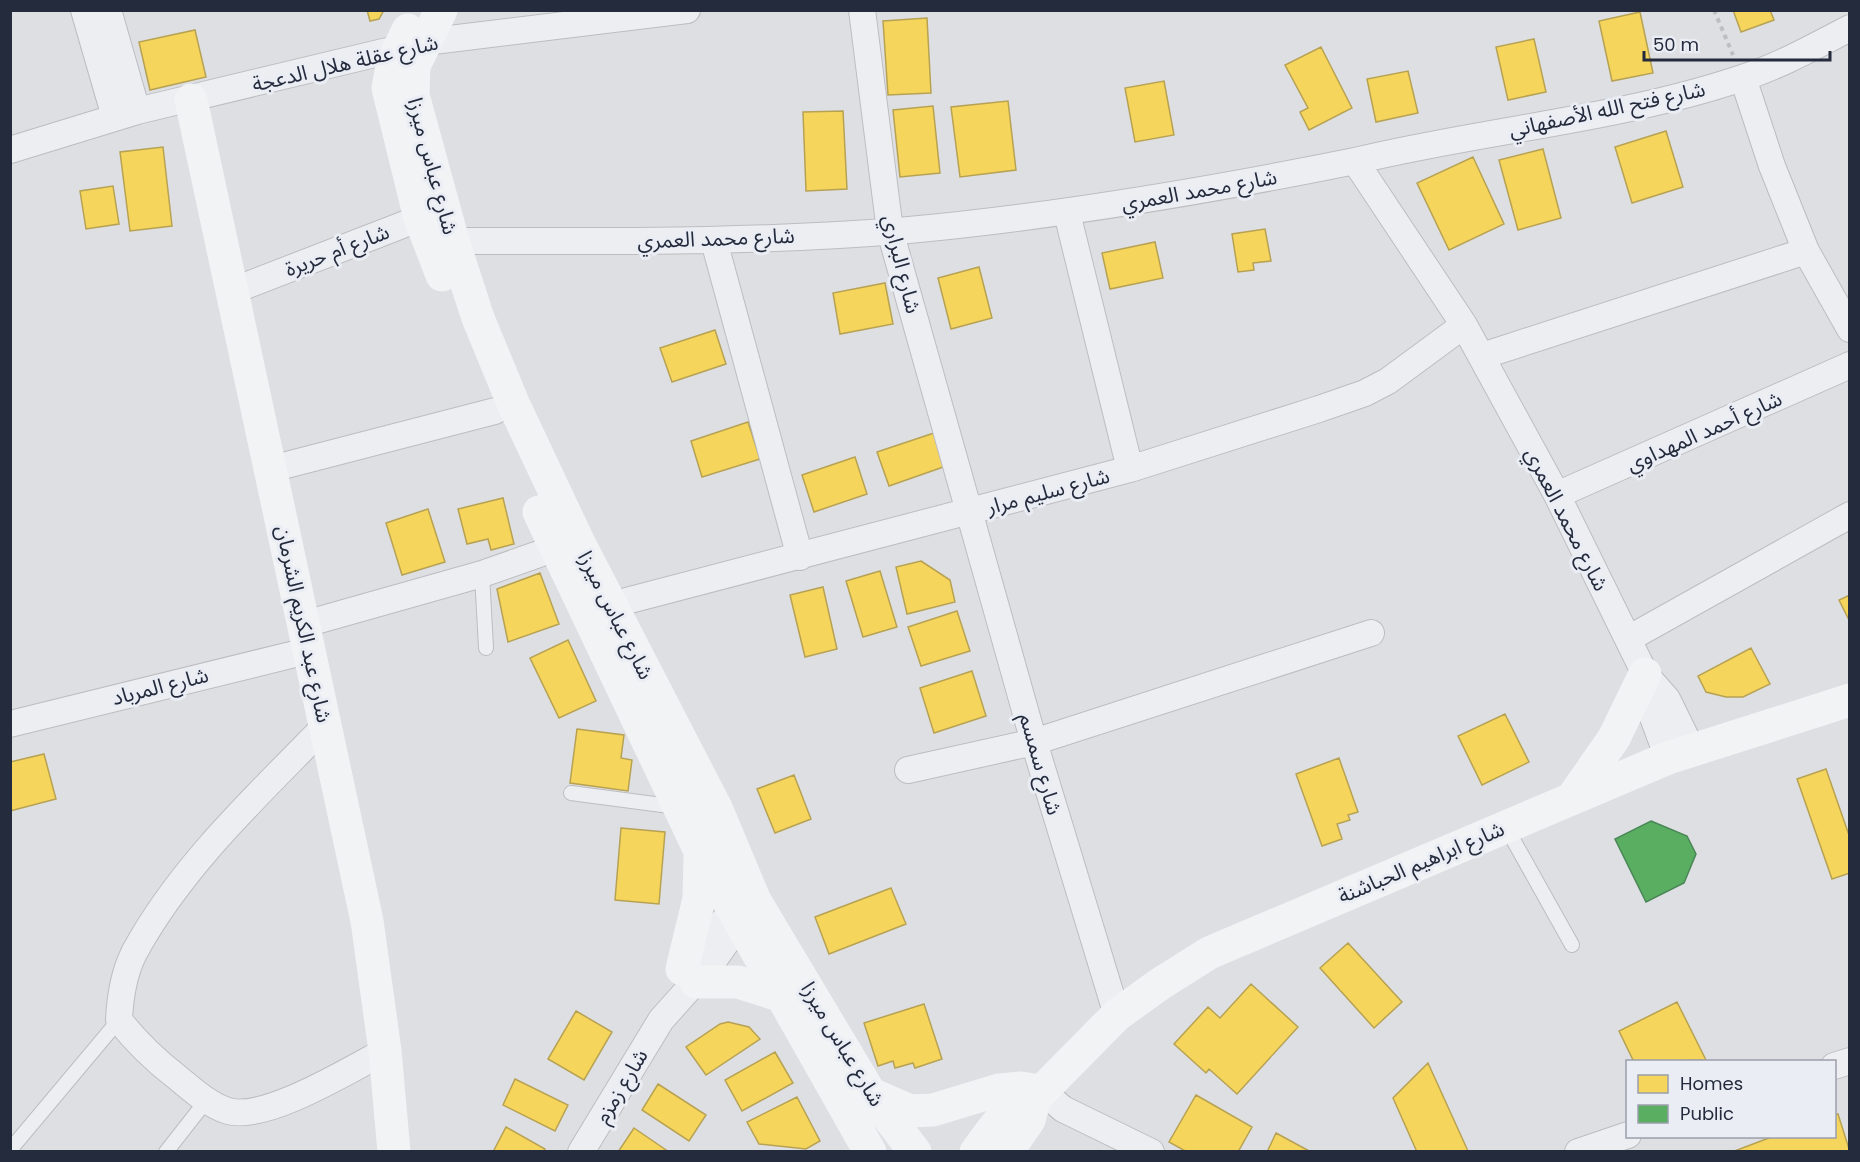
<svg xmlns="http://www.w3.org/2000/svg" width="1860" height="1162" font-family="Poppins,'Noto Sans Arabic',sans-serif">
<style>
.homes{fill:#f6d55c;stroke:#b7a253;stroke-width:1.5}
.public{fill:#5aae61;stroke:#4a8756;stroke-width:1.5}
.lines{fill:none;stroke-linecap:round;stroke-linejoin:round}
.lane-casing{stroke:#bcbdc1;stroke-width:16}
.street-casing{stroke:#bcbdc1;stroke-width:28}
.path{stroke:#bdbec4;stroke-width:4;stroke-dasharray:4.5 4.5;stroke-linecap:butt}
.lane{stroke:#edeef1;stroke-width:14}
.street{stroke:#edeef1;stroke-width:26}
.secondary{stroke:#f2f3f5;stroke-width:33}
.labels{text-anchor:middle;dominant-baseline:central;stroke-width:6;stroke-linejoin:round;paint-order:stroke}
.street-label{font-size:21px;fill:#242b3d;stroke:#eaedf4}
</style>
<rect width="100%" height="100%" fill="#dedfe3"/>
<path class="homes" d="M367,10H384L379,19L370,21Z
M1733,10H1770L1774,20L1741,32Z
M1640,12L1653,73L1612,81L1599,21Z
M927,18L931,93L888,95L883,21Z
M195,30L206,77L150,90L139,42Z
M1534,39L1546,92L1508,100L1496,47Z
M1321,47L1352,108L1309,130L1300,112L1308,108L1285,65Z
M1408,71L1418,113L1376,122L1367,79Z
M1164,81L1174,135L1135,142L1125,88Z
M1008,101L1016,170L960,177L951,107Z
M933,106L940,173L900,177L893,110Z
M843,111L847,189L806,191L803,112Z
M1666,131L1683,187L1632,203L1615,147Z
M163,147L172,226L130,231L120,152Z
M1543,149L1561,218L1518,230L1499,160Z
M1473,157L1504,224L1449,250L1417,183Z
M113,186L119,224L86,229L80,191Z
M1265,229L1271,261L1253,263L1254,270L1238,272L1232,234Z
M1155,242L1163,278L1110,289L1102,253Z
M979,267L992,318L951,329L938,278Z
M885,283L893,324L840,334L833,293Z
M715,330L726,364L672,382L660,348Z
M748,422L760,459L702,477L691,441Z
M937,432L949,465L889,486L877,452Z
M855,457L867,494L814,512L802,475Z
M503,498L514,544L491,550L488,539L467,544L458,509Z
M428,509L445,562L402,575L386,523Z
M921,561L950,580L955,602L907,614L896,567Z
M880,571L897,627L863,637L846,581Z
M540,573L559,624L508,642L497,589Z
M823,587L837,649L805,657L790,595Z
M1850,595V622L1839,600Z
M957,611L970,651L921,666L908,627Z
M568,640L596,701L559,718L530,658Z
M1751,648L1770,684L1743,697H1726L1706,692L1698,676Z
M972,671L986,716L934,733L920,688Z
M1505,714L1529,762L1482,785L1458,736Z
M577,729L624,735L621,758L632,760L628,791L570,783Z
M44,754L56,799L10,811V762Z
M1339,758L1358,812L1348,815L1350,820L1337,824L1342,839L1322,846L1296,774Z
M1826,769L1850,838V873L1832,879L1797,779Z
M794,775L811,819L775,833L757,789Z
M621,828L665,832L659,904L615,900Z
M891,888L906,924L829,954L815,917Z
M1348,943L1402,1002L1374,1028L1320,968Z
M1251,984L1298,1027L1237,1094L1209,1069L1206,1073L1174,1044L1208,1007L1220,1018Z
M1677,1002L1706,1060L1634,1062L1619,1031Z
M924,1004L942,1059L915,1068L913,1063L895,1068L893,1061L878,1066L864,1023Z
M576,1011L612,1032L584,1080L548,1059Z
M728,1022L749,1027L760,1039L706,1075L686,1047L720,1024Z
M775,1052L793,1083L742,1111L725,1080Z
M1428,1063L1468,1151L1467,1152H1417L1393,1098Z
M515,1079L568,1105L555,1131L503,1105Z
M658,1084L706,1115L689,1141L642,1110Z
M1196,1095L1252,1127L1238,1152H1187L1169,1142Z
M797,1097L820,1141L806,1149L759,1144L747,1122Z
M1838,1114L1850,1152H1732L1774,1136H1834V1115Z
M506,1127L545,1149L543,1152H493Z
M634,1128L669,1152H618Z
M1276,1133L1311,1152H1267Z"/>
<path class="public" d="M1651,821L1687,836L1696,854L1684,883L1646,902L1615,839Z"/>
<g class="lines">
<defs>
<path id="lane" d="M482,574L486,648
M571,793L677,807
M1506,827L1572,945
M10,1150L119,1020
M166,1152L206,1101"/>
<path id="street" d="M84,10L115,117
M108,10L137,111
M862,10L890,231L1034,742L1117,1015
M1743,78L1772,166L1806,251L1850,329
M10,150L137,111L425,42L687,10
M1355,161C1483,130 1617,120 1742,78C1780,66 1815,46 1850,28
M1067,213L1130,469
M453,241C605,241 757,243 909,230C1060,216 1206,191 1355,161L1464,325L1557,495L1645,674L1667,699L1692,750
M714,241L800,557
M232,291L436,212
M1482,356L1806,251
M271,469L495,411
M1557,495L1850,365
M611,605L1130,469L1319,409L1365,393L1388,381L1464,325
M305,624L482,574L556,548
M1628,639L1850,515
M1645,674L1647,701L1668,758
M10,724L311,650
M325,726C257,796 181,866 134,953C124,973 120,998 119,1020C136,1042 156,1061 178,1078C194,1091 209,1105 228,1111C265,1122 351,1069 385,1051
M908,770L1034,742L1371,633
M685,965L714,929L744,903
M1834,1066L1850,1061
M1042,1091L1063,1109L1151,1152
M581,1152L661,1020L711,964L750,909
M1578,1152L1628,1135"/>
</defs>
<use href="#lane" class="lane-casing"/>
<use href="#street" class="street-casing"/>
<path class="path" d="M1714,10L1733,55"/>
<use href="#lane" class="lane"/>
<use href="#street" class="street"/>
<path class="secondary" d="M441,10L414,66L413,95L453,241L478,318L513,403L577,539L716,808L755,901L870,1093L915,1152
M408,30L393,61L388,88L420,218L442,275
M191,100L367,921L385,1051L394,1152
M539,512L700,851L870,1152
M1573,797L1614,738L1645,674
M682,969L699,899L700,856
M696,982H738L779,995
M871,1094L910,1111L933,1110L999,1090L1021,1088L1040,1091
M976,1152C993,1130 1007,1103 1035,1098L1117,1015L1160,984L1209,953L1668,758L1850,700
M1007,1152L1029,1120L1035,1098"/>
</g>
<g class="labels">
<g class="street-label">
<text transform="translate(345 63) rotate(-13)">شارع عقلة هلال الدعجة</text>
<text transform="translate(1607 109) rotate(-12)">شارع فتح الله الأصفهاني</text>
<text transform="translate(433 166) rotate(75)">شارع عباس ميرزا</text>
<text transform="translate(1199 190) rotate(-10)">شارع محمد العمري</text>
<text transform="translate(716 238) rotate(-2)">شارع محمد العمري</text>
<text transform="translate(337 250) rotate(-21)">شارع أم حريرة</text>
<text transform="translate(902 264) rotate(76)">شارع البراري</text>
<text transform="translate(1704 431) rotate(-24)">شارع أحمد المهداوي</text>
<text transform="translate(1048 491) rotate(-15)">شارع سليم مرار</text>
<text transform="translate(1567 519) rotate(63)">شارع محمد العمري</text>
<text transform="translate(616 615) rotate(63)">شارع عباس ميرزا</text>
<text transform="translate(304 624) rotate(78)">شارع عبد الكريم الشرمان</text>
<text transform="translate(160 686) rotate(-14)">شارع المرباد</text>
<text transform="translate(1041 764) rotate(74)">شارع سمسم</text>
<text transform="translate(1421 862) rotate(-23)">شارع ابراهيم الحباشنة</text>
<text transform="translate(843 1044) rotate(59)">شارع عباس ميرزا</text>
<text transform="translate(621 1086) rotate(-59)">شارع زمزم</text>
</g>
</g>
<rect width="1860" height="1162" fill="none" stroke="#242b3d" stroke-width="24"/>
<rect x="1626" y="1060" width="210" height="78" fill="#eaedf4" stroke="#9b9fab" stroke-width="1.5"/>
<rect x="1638" y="1075" width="30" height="18" fill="#f6d55c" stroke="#9b9fab" stroke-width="1.5"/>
<text x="1680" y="1090" font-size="18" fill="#242b3d">Homes</text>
<rect x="1638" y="1105" width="30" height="18" fill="#5aae61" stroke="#9b9fab" stroke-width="1.5"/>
<text x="1680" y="1120" font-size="18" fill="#242b3d">Public</text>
<path d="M1644 51v9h186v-9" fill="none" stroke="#242b3d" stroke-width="3"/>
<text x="1653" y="51" font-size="18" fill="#242b3d" stroke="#eaedf4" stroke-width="4.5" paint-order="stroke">50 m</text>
</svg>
